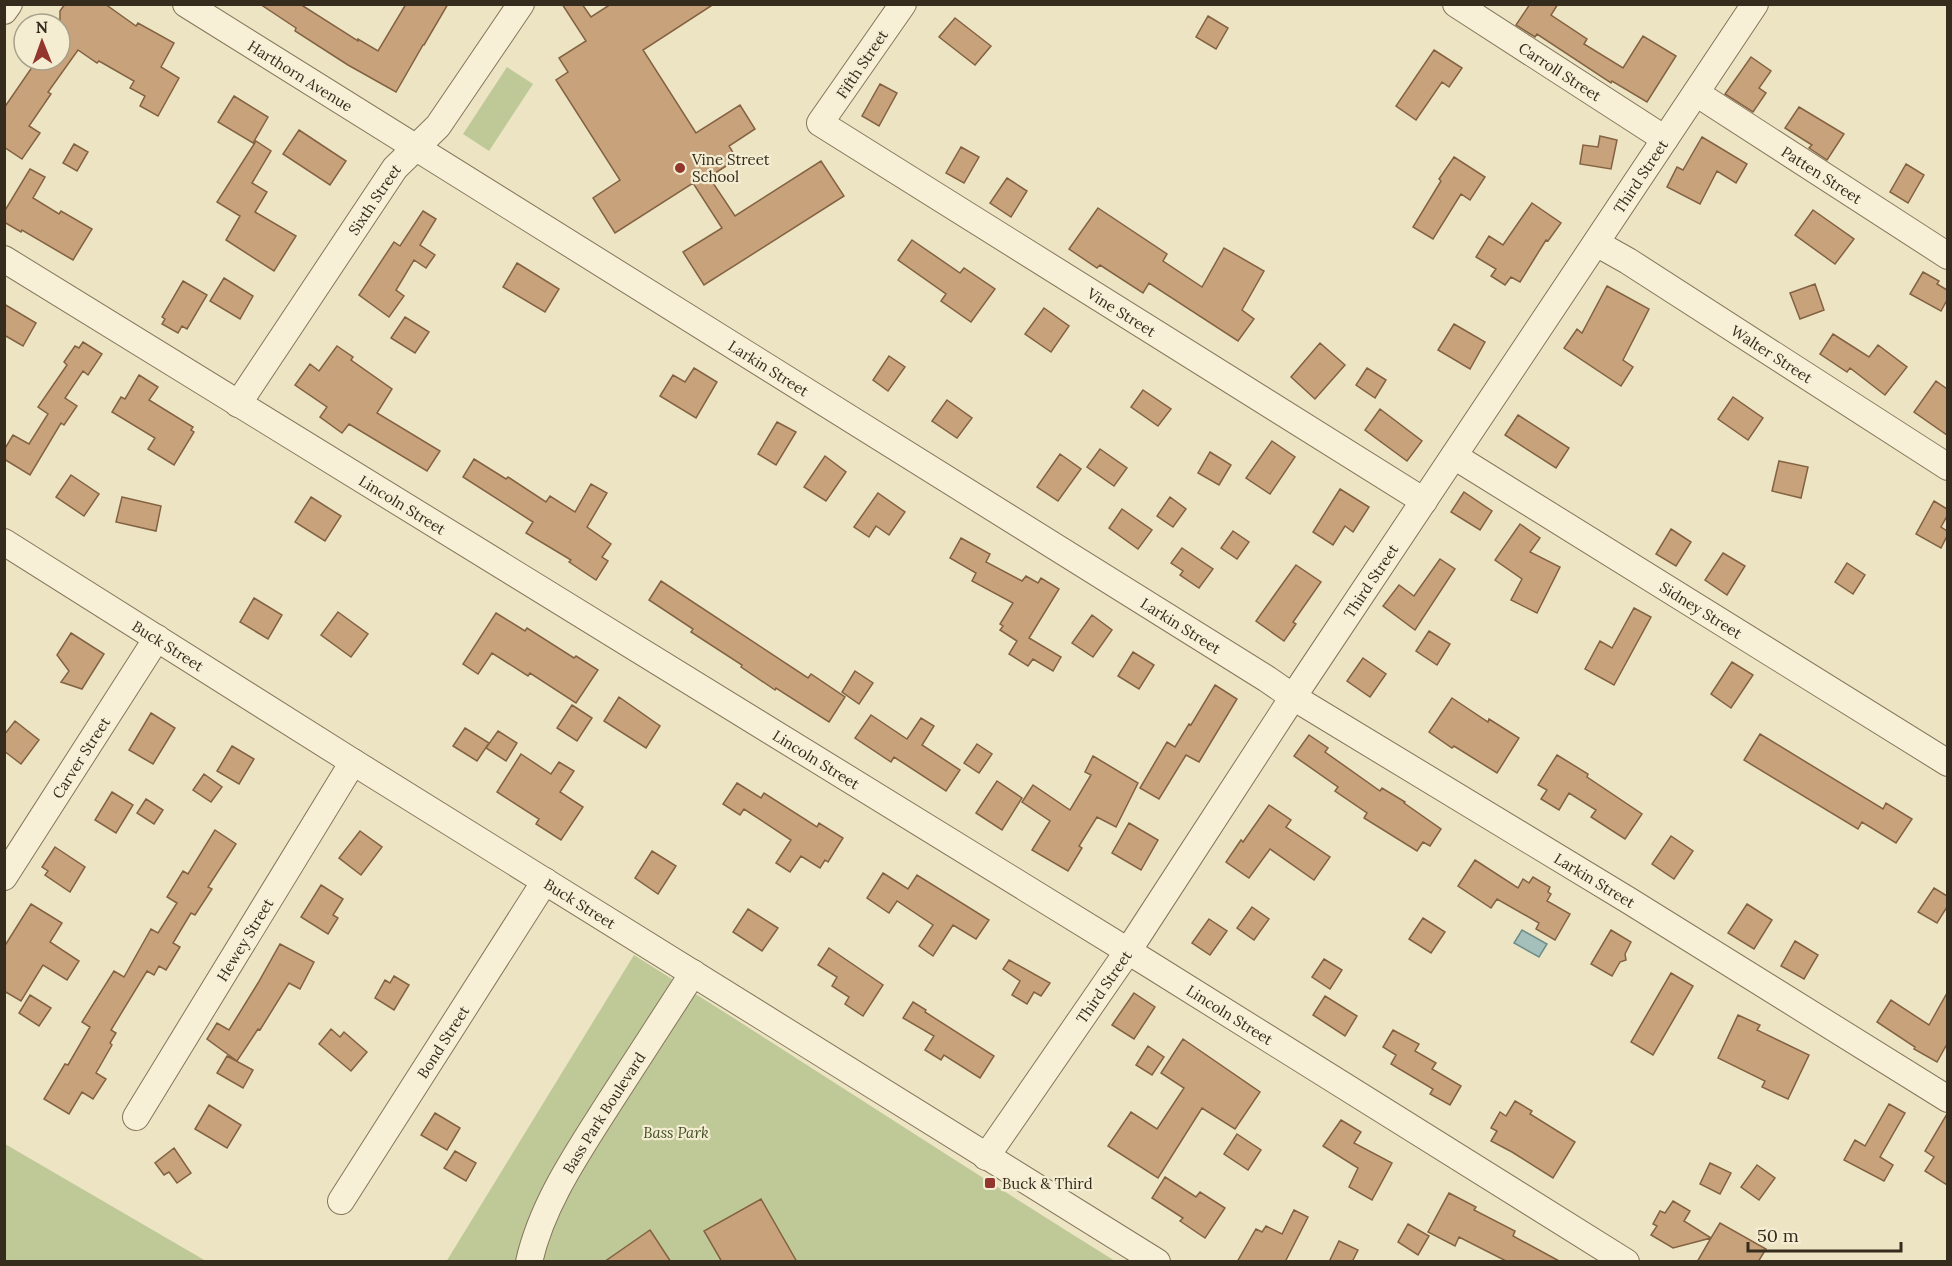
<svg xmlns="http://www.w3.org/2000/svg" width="1952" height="1266" font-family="Lora,serif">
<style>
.green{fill:#bfc998}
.water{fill:#a5bfba;stroke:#6d8d88;stroke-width:1.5}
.building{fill:#c8a27b;stroke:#836242;stroke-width:1.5}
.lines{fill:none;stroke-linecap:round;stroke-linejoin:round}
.minor-casing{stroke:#85755b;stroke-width:28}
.minor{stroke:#f7f0d6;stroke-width:26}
.poi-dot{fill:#92362e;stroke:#f4edd2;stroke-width:2}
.labels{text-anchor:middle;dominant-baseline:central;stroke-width:4.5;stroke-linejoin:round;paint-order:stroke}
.street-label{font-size:15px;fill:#362c1e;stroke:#f4edd2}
.poi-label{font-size:15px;fill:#362c1e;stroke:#f4edd2;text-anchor:start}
.park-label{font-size:15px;font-style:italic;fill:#425126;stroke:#f4edd2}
</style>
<rect width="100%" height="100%" fill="#ece4c3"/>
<path class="green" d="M507,67L533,84L489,151L463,134Z
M634,955C795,1056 954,1161 1115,1261L446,1262Z
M5,1144L206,1261H5Z"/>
<path class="water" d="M1522,930L1547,944L1539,957L1514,943Z"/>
<path class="building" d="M65,4H105L136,26L138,23L174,43L161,67L179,78L158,116L140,106L145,96L130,88L134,81L99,61L97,63L78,50L48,92L51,94L29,126L40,133L22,159L4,147V108L37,60H60V11Z
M260,4H300L358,41V39L378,51L406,4H448L424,45H423L396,92L348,65L295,31L296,28Z
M562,4H582L591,17L611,4H714L643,50L696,133L740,105L755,129L729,146L737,159L709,177L735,216L821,161L844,196L704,285L683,252L722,228L693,183L615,233L593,198L620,180L556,80L568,72L559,58L586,41Z
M1530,4H1558L1551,15L1587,39L1584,44L1623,68L1643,36L1676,56L1647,102L1612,81L1611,83L1537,34L1535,37L1516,25Z
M1208,16L1228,28L1216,49L1196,37Z
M955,18L991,46L975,65L939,37Z
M1434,50L1462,68L1449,87L1442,82L1416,120L1396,106Z
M1751,57L1771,71L1759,88L1766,93L1753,112L1725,94Z
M880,84L897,93L879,126L862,116Z
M234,96L268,117L253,143L218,122Z
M1799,107L1844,134L1827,160L1809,148L1812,145L1785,128Z
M299,130L346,161L330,185L283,154Z
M1600,136L1617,140L1611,169L1580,164L1583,145L1598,147Z
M1702,137L1747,164L1736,183L1717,171L1700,204L1667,187L1677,167L1683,170Z
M256,141L271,151L252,183L267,192L255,212L296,236L274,271L226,240L240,216L217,202Z
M74,144L88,152L77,171L63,163Z
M961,147L979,157L964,183L946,173Z
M1454,157L1485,177L1470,200L1461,194L1433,239L1413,227L1441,181L1439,179Z
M1906,164L1924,175L1908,203L1890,192Z
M30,169L45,177L33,198L59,214L61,211L92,229L73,260L22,230L21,232L4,222V212Z
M1007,178L1027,191L1011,217L990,203Z
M1532,203L1561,223L1548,241L1546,240L1520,282L1511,277L1505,285L1491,276L1496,269L1476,257L1489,236L1503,245Z
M1098,208L1167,254L1163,261L1202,287L1224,248L1264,271L1242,310L1254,319L1238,341L1149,283L1143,293L1100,265L1097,268L1069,249Z
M1813,210L1854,239L1835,264L1795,235Z
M423,211L436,219L420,245L435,255L426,268L414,260L396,290L404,296L389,317L359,295L394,242L400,246Z
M912,240L960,273L964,268L995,289L971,322L941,301L946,294L898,260Z
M517,263L559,289L545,312L503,287Z
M1923,272L1939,281L1937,284L1947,290V300L1941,311L1910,294Z
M224,278L253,296L240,319L210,301Z
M183,281L207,295L187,329L182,326L178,333L162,324L165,319L162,317Z
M1815,284L1824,310L1800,319L1790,293Z
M1607,286L1649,309L1623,360L1633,367L1621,386L1564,348L1577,329L1582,333Z
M4,304L36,323L23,346L4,335Z
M1044,308L1069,326L1051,352L1025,334Z
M405,317L429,332L415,353L391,338Z
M1454,324L1485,342L1470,369L1438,350Z
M1833,334L1869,357L1878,345L1907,367L1885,395L1850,368L1847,372L1820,354Z
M83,342L102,354L88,375L83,371L65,398L77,406L64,425L61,423L30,475L4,459V450L13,435L29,444L48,414L38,407L67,365L64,362L75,346L79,348Z
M1320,343L1345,365L1315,399L1291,377Z
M337,346L353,357L351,360L392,389L377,413L440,451L427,471L349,424L342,433L320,417L327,407L295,385L310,364L319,371Z
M889,356L905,367L888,391L873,380Z
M694,368L717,382L696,418L660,396L673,375L685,382Z
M1367,368L1386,380L1375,398L1356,385Z
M139,375L158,387L149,400L193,427L191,430L194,432L174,465L148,449L155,438L112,412L121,397L125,399Z
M1936,381L1947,389V435L1914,412Z
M1143,390L1171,409L1158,426L1131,407Z
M1733,397L1763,418L1748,440L1718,419Z
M947,400L972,418L957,438L932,421Z
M1380,409L1422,441L1407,461L1365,430Z
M1518,415L1569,448L1556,468L1505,435Z
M777,422L796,432L776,465L758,454Z
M1272,441L1295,457L1270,494L1246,478Z
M1100,449L1127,468L1114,486L1087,467Z
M1210,452L1231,465L1219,485L1198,473Z
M1060,454L1081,469L1058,501L1037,487Z
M825,456L846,472L826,501L804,487Z
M474,459L506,479L508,477L546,502L550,496L575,512L591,484L607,493L587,527L611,544L602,557L608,561L596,580L569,562L571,560L526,533L533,522L463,477Z
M1779,461L1808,467L1801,498L1772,491Z
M71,475L99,494L84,516L56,497Z
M1340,489L1369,507L1353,532L1345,526L1333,545L1313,532Z
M1464,492L1492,511L1480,530L1451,512Z
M878,493L905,512L889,535L876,526L869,537L854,527Z
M122,497L161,506L156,531L116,522Z
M311,497L341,516L325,541L295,522Z
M1170,497L1186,509L1173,527L1157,516Z
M1934,501L1947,509V516L1941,527L1947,531V536L1941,548L1916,534Z
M1122,509L1152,530L1138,549L1109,528Z
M1520,524L1540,538L1530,552L1560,567L1537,613L1511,600L1522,579L1495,560Z
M1671,529L1691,542L1676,566L1656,554Z
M1233,531L1249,542L1237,559L1221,548Z
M961,538L990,554L986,562L1022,581L1026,576L1038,583L1041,578L1059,589L1029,638L1061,657L1053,671L1033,659L1028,666L1009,654L1017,641L1000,630L1003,626L1000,624L1013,603L972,581L976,573L950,558Z
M1182,548L1213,569L1199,588L1180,575L1183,571L1171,563Z
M1723,553L1745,566L1727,595L1705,580Z
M1440,559L1455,569L1415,630L1383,606L1399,585L1414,596Z
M1847,563L1865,575L1853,594L1835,582Z
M1296,565L1321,582L1293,622L1296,624L1284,641L1256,621Z
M661,581L808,678L811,674L845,697L829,722L776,688L775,690L741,667L742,665L691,632L693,629L649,600Z
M254,598L282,615L268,639L240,622Z
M1634,608L1651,617L1614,685L1585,669L1600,641L1612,648Z
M338,612L368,634L351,657L321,635Z
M496,613L525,631L527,628L574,658L576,656L598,670L576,703L530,673L528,676L492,653L478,674L463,664Z
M1092,615L1112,630L1093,657L1072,643Z
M1429,631L1450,644L1437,665L1416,651Z
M71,633L104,654L82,689L61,682L69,671L57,655Z
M1133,652L1154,665L1139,689L1118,676Z
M1363,658L1386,674L1370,697L1347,681Z
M1732,662L1753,675L1731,708L1711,694Z
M855,671L873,683L859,704L842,692Z
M1215,685L1237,699L1199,762L1186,755L1159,799L1140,788L1167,742L1175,747L1189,724L1191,725Z
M619,697L660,726L646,748L604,721Z
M1452,698L1488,722L1489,719L1519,738L1497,773L1454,746L1452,748L1429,732Z
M572,705L592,718L577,741L557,728Z
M151,713L175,728L153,764L129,750Z
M871,715L907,739L921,718L934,726L922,745L960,770L946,791L894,757L891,762L855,738Z
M15,721L39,740L21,764L4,751V735Z
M465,728L489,743L477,761L453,746Z
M498,731L517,743L506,761L486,748Z
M1760,734L1883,809L1886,803L1912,819L1896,843L1862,822L1858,829L1744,760Z
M1309,735L1328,748L1325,752L1380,791L1382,788L1405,802L1404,803L1441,829L1430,846L1423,842L1417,851L1364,818L1367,813L1335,791L1338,787L1294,756Z
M977,744L992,754L979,773L964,763Z
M232,746L254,759L239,784L217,771Z
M521,754L551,774L559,762L574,771L560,792L583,807L561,840L536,824L539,819L497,792Z
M1557,755L1588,774L1587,777L1642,814L1625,839L1591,817L1596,810L1569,793L1559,810L1541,799L1547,790L1538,785Z
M1093,756L1138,783L1116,827L1097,817L1079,846L1082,848L1068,871L1032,850L1050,821L1022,802L1033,785L1070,810L1091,775L1085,772Z
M204,774L222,787L211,802L193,790Z
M997,781L1022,798L1002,830L976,813Z
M737,783L761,798L764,793L817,827L819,823L843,838L828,862L825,860L820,868L801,856L790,872L776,863L791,840L744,809L740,815L723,804Z
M112,792L133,805L116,833L95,820Z
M146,799L163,810L154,824L137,813Z
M1269,805L1291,820L1286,827L1330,857L1314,880L1270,849L1249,878L1226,862L1241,840L1243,842Z
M1129,823L1158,840L1141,870L1112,853Z
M215,830L236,844L208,887L212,889L195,915L191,913L173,943L180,947L166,970L159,966L154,975L147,971L111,1030L116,1033L110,1043L112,1045L96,1073L106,1079L93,1099L82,1092L69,1114L44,1099L65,1064L68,1065L90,1027L82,1022L114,971L124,977L151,929L158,933L177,903L167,897L183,871L188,874Z
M360,831L382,847L361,875L339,858Z
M1671,836L1693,851L1674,879L1652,864Z
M55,847L85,867L70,892L45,875L48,871L42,867Z
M652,851L676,866L658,894L635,878Z
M1475,860L1518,888L1523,879L1529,883L1533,877L1550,887L1548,892L1551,894L1547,901L1570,914L1555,940L1536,929L1539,923L1497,899L1491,908L1458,886Z
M883,873L908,889L917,875L989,920L976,939L953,925L933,956L919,946L933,925L897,901L889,913L867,898Z
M321,885L343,899L333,915L338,918L328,934L301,917Z
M1934,888L1947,896V907L1937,923L1918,912Z
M31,904L62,923L50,942L79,961L67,980L43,965L21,1001L4,991V947Z
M1747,904L1772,920L1754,949L1728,933Z
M1252,907L1269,919L1254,940L1237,928Z
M748,909L778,928L762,951L733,932Z
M1423,918L1445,932L1431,953L1409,939Z
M1209,919L1227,931L1210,955L1192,943Z
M1611,930L1631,942L1625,954L1626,960L1620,962L1612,976L1591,964Z
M1795,941L1818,955L1804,979L1781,966Z
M280,944L314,962L300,989L289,983L260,1030L258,1029L237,1061L207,1039L217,1023L229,1030L258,983Z
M829,948L883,985L863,1016L845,1004L849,997L832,986L837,977L818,965Z
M1324,959L1342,970L1330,989L1312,977Z
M1009,960L1050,983L1041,996L1034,992L1027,1004L1012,995L1020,981L1003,969Z
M1671,973L1693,986L1653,1055L1631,1042Z
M394,976L409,985L394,1010L375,998L385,980L390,983Z
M1134,993L1155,1007L1134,1039L1112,1025Z
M1947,993V1044L1937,1062L1914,1049L1915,1047L1877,1022L1891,1000L1929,1025Z
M30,995L51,1008L39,1026L19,1013Z
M1325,996L1357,1016L1345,1036L1313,1015Z
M913,1002L926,1010L925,1012L994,1056L980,1078L944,1055L941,1060L925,1050L934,1036L903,1018Z
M1738,1015L1760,1025L1757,1030L1809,1055L1788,1099L1762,1087L1765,1081L1718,1058Z
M331,1029L340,1037L344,1032L367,1052L351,1071L319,1044Z
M1393,1030L1419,1044L1415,1051L1436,1063L1432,1069L1461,1086L1450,1105L1430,1094L1433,1089L1391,1064L1396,1055L1383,1047Z
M1183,1039L1260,1092L1235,1129L1202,1108L1158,1178L1108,1146L1131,1112L1157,1129L1184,1088L1161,1073Z
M1148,1046L1164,1057L1152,1075L1136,1065Z
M227,1056L253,1070L243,1088L217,1073Z
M1515,1101L1532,1111L1530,1114L1575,1142L1553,1178L1512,1152L1491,1141L1497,1131L1491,1128L1500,1112L1506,1116Z
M1889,1104L1905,1113L1880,1157L1893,1165L1884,1181L1844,1160L1855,1140L1865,1146Z
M209,1105L241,1125L227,1148L195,1129Z
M435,1113L460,1128L447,1150L421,1135Z
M1947,1114V1185L1925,1171L1934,1157L1925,1151Z
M1341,1120L1361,1132L1354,1143L1392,1163L1372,1200L1349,1187L1358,1168L1323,1146Z
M1237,1134L1261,1150L1248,1170L1224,1154Z
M174,1148L191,1173L177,1183L169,1172L164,1175L155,1163Z
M455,1151L476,1163L466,1181L444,1168Z
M1710,1163L1731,1173L1720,1194L1700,1184Z
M1757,1165L1775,1178L1759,1200L1741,1187Z
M1165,1177L1196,1197L1200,1192L1225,1208L1205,1238L1180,1221L1183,1218L1152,1198Z
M1449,1193L1476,1207L1474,1210L1515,1231L1513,1236L1561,1262H1508L1459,1237L1455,1246L1428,1232Z
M761,1199L797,1262H722L704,1231Z
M1673,1201L1690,1211L1684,1221L1711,1238L1720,1223L1766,1249L1758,1262H1697L1711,1238L1673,1248L1651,1235L1657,1226L1653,1224L1660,1211L1665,1213Z
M1294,1210L1308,1217L1285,1262H1237L1256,1229L1262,1232L1266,1226L1282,1234Z
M1408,1224L1429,1236L1418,1255L1398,1242Z
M650,1230L671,1262H604Z
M1339,1241L1358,1250L1352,1262H1329Z"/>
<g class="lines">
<defs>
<g id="minor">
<path id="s1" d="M186,4L1267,679L1293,697L1628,900L1948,1099"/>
<path id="s2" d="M903,4L820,123L1424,501"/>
<path id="s3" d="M1456,4L1665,139"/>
<path d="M4,11L9,4"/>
<path id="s4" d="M1696,93L1948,256"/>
<path id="s5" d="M1596,243L1628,261L1948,467"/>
<path id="s6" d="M4,259L1149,964L1626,1262"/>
<path id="s7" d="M238,404L395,168L438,126L521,4"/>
<path id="s8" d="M1454,456L1948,763"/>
<path id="s9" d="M4,542L353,762L1157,1262"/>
<path id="s10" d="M4,877L157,638"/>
<path id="s11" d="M136,1117L353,762"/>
<path id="s12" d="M986,1157L1128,951L1293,697L1755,4"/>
<path id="s13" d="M341,1201L545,881"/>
<path id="s14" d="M529,1262C542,1204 578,1152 609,1103C637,1060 665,1016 693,973"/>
</g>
</defs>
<use href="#minor" class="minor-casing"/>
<use href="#minor" class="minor"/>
</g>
<g class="poi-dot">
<circle cx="680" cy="168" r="6"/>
<rect x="984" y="1177" width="12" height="12" rx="3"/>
</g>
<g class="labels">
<g class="street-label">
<text transform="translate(862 64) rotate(-56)">Fifth Street</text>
<text stroke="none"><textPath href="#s3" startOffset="124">Carroll Street</textPath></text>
<text stroke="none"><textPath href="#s1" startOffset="135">Harthorn Avenue</textPath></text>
<text stroke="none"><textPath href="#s4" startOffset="150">Patten Street</textPath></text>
<text stroke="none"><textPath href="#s12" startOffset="1179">Third Street</textPath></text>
<text stroke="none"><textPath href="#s7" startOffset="246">Sixth Street</textPath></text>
<text stroke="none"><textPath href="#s2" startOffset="501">Vine Street</textPath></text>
<text stroke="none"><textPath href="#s5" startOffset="208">Walter Street</textPath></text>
<text stroke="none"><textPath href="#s1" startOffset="687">Larkin Street</textPath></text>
<text stroke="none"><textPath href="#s6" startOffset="468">Lincoln Street</textPath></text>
<text stroke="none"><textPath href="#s12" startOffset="693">Third Street</textPath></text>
<text stroke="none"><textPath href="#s8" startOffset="291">Sidney Street</textPath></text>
<text stroke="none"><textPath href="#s1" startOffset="1173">Larkin Street</textPath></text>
<text stroke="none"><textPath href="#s9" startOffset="194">Buck Street</textPath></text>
<text stroke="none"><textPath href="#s10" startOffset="142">Carver Street</textPath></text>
<text stroke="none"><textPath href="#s6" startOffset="954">Lincoln Street</textPath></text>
<text stroke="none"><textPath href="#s1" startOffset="1659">Larkin Street</textPath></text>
<text stroke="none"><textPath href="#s9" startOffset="680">Buck Street</textPath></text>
<text stroke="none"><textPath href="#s11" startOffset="208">Hewey Street</textPath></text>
<text stroke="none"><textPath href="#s12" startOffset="207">Third Street</textPath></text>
<text stroke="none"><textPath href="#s6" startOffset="1440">Lincoln Street</textPath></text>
<text stroke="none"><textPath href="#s13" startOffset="189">Bond Street</textPath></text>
<text stroke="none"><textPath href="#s14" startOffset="168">Bass Park Boulevard</textPath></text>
</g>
<g class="poi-label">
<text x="692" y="159">Vine Street<tspan x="692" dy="17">School</tspan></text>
<text x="1002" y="1183">Buck &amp; Third</text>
</g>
<g class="park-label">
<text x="676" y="1132">Bass Park</text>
</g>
</g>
<rect width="1952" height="1266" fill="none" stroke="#362c1e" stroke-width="12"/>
<g transform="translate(42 42) rotate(359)"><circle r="28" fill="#f4edd2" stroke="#a8a08a" stroke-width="1.5"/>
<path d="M0-4.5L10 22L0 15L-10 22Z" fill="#92362e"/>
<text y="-9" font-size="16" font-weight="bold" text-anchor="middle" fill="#362c1e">N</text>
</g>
<path d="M1748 1242v9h153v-9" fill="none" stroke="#362c1e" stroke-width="3"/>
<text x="1757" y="1242" font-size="18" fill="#362c1e" stroke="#f4edd2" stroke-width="4.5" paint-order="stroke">50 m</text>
</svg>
